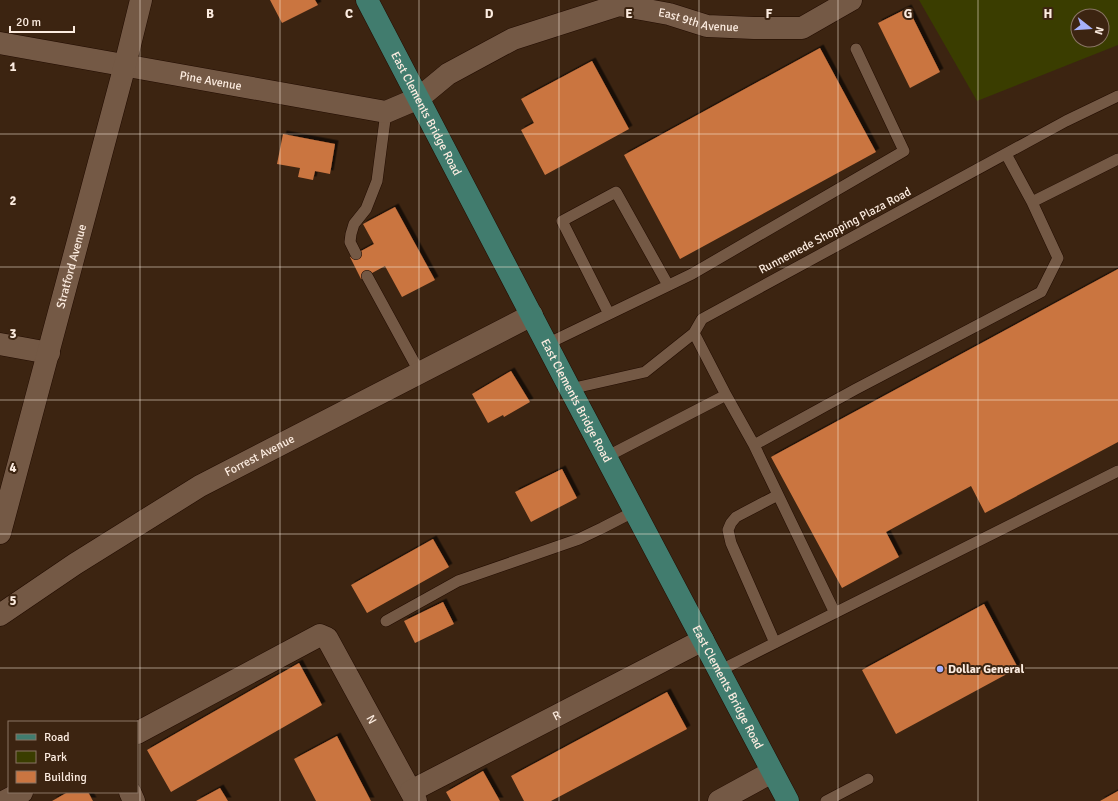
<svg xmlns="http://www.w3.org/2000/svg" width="1118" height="801" font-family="Signika,sans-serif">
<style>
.green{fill:#3a3d00;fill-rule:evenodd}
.building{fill:#ca7541;filter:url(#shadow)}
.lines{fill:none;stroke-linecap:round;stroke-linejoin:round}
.lane-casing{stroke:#220c00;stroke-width:12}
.street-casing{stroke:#220c00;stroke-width:23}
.primary-casing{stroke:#220c00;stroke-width:23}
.lane{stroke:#745945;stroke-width:11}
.street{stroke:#745945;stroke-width:22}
.primary{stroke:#417c6e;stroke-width:22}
.grid{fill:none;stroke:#fcece0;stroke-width:1;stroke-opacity:0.55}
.poi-dot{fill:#a6b1fc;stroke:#3c2411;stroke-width:1.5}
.labels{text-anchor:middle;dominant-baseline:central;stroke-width:4;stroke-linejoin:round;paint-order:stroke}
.street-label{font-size:12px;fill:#fcece0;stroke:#3c2411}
.poi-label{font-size:12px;font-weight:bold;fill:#fcece0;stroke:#3c2411;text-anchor:start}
.grid-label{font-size:13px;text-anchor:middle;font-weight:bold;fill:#fcece0;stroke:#3c2411;stroke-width:4;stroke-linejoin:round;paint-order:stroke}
</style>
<defs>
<filter id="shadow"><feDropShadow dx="3.5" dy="-3.5" stdDeviation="0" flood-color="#0009"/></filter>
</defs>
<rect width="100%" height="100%" fill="#3c2411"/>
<path class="green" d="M919,0H1118V45L977,101ZM1078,16H1102V40H1078Z"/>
<path class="building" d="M270,0H315L318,5L282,23Z
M908,8L940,72L910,88L878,23Z
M820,48L876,152L680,259L624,155Z
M592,61L629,129L545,175L521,130L534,123L521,99Z
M283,134L335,144L330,174L315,171L313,180L298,177L300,168L277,164Z
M395,207L435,280L402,297L385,266L361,279L350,257L374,244L363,224Z
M1118,269V442L985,513L971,486L886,532L899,557L842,588L771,457Z
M511,371L530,402L504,417L503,415L488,423L472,394Z
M562,469L577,498L531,522L515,492Z
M433,539L449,567L367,613L351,585Z
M443,602L454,624L415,643L404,621Z
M984,604L1018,668L896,734L862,670Z
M299,663L322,705L171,792L147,750Z
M667,692L687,729L551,801H524L511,776Z
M337,736L371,801H316L294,759Z
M483,771L500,801H451L446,792Z
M220,788L228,801H196Z
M1118,791V801H1100Z
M68,792H88L93,801H52Z"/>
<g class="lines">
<defs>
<path id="lane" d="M1006,154L1032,202
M356,254L350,242L351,234L354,224L366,209L377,181L386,112
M367,276L420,373
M609,314L562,221L616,192L668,285
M694,333L726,395
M547,344L692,274L904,151L856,49
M570,389L645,372L694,333L702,319L1066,121L1118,96
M754,445L856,389L1041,292L1058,258L1032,202L1118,159
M606,457L726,395L754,445L835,613
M386,621L458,581L579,539L602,528L635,511
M775,643L731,543L728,530L731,523L736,517L778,495
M719,671L1118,471
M826,801L868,779"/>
<g id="street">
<path id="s1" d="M0,43L386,112L419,98L448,74L513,39L619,5L669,14L707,26L754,28H802L851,0"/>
<path d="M0,344L49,353"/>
<path id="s2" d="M0,533L125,65L141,0"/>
<path id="s3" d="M0,615L75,564L200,486L532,315"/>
<path id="s4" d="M137,733L320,635L327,638L416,801"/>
<path id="s5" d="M411,791L703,640"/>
<path d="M130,792L134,801"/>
<path d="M5,801L22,792"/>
<path d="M719,801L772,772"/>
</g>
<g id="primary">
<path id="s6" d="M367,0L570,389L788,801"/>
</g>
</defs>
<use href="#lane" class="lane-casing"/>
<use href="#street" class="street-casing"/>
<use href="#primary" class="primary-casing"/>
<use href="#lane" class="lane"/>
<use href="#street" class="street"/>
<use href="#primary" class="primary"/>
</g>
<path class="grid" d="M140,0V801M280,0V801M419,0V801M559,0V801M699,0V801M838,0V801M978,0V801M0,134H1118M0,267H1118M0,400H1118M0,534H1118M0,668H1118"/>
<circle class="poi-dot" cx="940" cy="669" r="4"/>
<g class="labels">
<g class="street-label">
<text stroke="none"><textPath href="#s1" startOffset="732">East 9th Avenue</textPath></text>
<text stroke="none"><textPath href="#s1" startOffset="214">Pine Avenue</textPath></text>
<text stroke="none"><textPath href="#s6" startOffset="128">East Clements Bridge Road</textPath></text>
<text transform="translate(835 231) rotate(-28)">Runnemede Shopping Plaza Road</text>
<text stroke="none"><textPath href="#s2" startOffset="276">Stratford Avenue</textPath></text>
<text stroke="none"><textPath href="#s6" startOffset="452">East Clements Bridge Road</textPath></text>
<text stroke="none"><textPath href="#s3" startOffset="305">Forrest Avenue</textPath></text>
<text stroke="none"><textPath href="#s6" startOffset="776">East Clements Bridge Road</textPath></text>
<text stroke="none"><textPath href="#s5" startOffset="164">R</textPath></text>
<text stroke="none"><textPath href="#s4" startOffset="308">N</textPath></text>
</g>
<g class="poi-label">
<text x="948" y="669">Dollar General</text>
</g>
</g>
<g class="grid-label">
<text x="210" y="18">B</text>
<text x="349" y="18">C</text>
<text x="489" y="18">D</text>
<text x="629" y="18">E</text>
<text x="769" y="18">F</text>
<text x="908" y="18">G</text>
<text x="1048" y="18">H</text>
<text x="13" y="71">1</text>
<text x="13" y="205">2</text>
<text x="13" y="338">3</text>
<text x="13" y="472">4</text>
<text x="13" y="605">5</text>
</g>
<rect x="8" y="721" width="130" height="72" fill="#3c2411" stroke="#897464"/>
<rect x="16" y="734" width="20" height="6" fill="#417c6e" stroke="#897464"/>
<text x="44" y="741" font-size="12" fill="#fcece0">Road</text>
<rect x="16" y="751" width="20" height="12" fill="#3a3d00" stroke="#897464"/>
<text x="44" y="761" font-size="12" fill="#fcece0">Park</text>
<rect x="16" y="771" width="20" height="12" fill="#ca7541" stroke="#897464"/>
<text x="44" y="781" font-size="12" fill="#fcece0">Building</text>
<g transform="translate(1090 28) rotate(107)"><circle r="19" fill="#3c2411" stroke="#897464"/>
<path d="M0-3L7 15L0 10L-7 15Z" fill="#a6b1fc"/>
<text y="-6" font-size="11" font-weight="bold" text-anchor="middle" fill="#fcece0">N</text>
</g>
<path d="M10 26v6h64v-6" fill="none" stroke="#fcece0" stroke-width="2"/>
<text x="16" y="26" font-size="12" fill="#fcece0" stroke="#3c2411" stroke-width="3" paint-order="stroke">20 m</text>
</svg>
